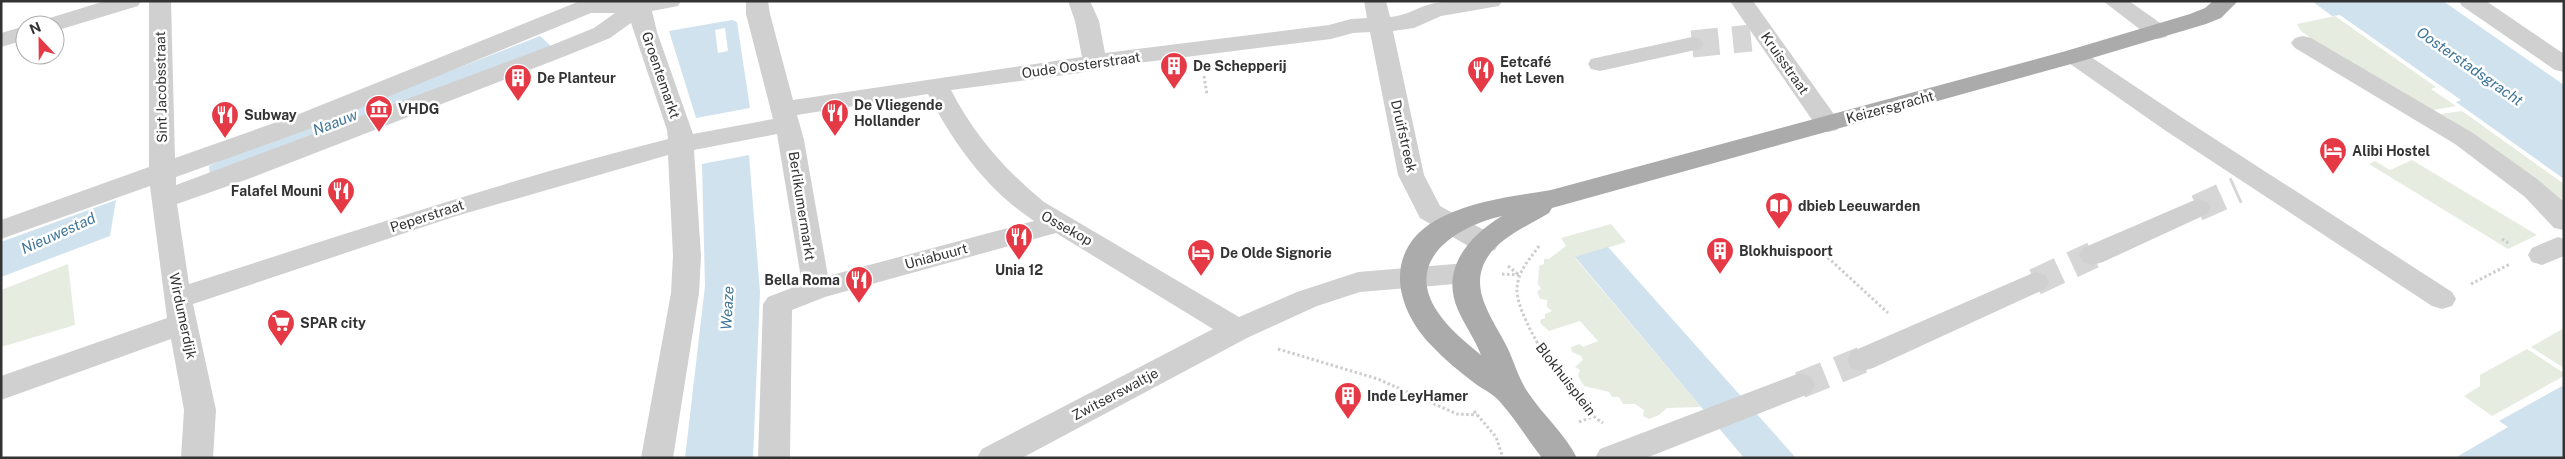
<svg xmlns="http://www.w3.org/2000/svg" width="2565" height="459" font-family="'Public Sans',sans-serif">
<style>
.green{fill:#e6ecdf}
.water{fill:#cfe2ee;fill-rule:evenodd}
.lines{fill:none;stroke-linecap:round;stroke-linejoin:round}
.minor-tunnel{stroke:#d6d6d6;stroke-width:27;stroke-dasharray:27 14;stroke-linecap:butt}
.path{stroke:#cdcdcd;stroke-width:3;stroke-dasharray:2.5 2.5;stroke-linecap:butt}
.minor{fill:#d0d0d0;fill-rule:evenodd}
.major{fill:#ababab;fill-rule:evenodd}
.labels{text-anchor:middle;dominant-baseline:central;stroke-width:5;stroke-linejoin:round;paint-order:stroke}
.poi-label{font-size:14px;font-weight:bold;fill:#333;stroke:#fff;text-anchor:start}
.street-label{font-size:14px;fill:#333;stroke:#fff}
.water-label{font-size:15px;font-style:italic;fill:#3f7597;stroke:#fff}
</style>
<rect width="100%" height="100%" fill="#fff"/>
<path class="green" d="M2335,16L2436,87L2431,89L2456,106L2433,110L2321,46L2301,31L2297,24Z
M2462,111L2564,184V204L2475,135L2441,114Z
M2412,160L2537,235L2508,249L2369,164L2375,161L2390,170Z
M1611,224L1626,242L1575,258L1701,407L1667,408L1659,415L1649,419L1643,416L1644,410L1635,404H1623L1619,397H1612L1609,392L1584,386L1578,376L1580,370L1575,367L1583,360L1581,356L1572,352L1571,347L1580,344L1583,347L1598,341L1580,321L1549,331L1541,324L1540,320L1545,318V314L1552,311L1547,307V300L1540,299L1537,292L1541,288L1538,284L1539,266L1544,264V259H1549L1566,246L1561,238Z
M68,264L75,325L1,347V290Z
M2564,328V368L2531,347Z
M2527,349L2564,373V376L2492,416L2464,396L2480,386V375Z"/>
<path class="water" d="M2312,1H2443L2564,85V179L2456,102L2461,100L2340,15L2332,16Z
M732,20L737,22L750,108L696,118L669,31ZM725,28L728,51L718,53L715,30Z
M540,36L552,47L210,177L209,166L228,157Z
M749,155L760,292L753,458H685L705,286L702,164Z
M116,200L110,236L1,277V242Z
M1608,247L1796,458H1744L1575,257Z
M2564,385V458H2455L2508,427L2499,421Z"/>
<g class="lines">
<path class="minor-tunnel" d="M1692,44L1751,38
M2197,208L2237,190
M2035,282L2093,255
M1800,385L1862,360"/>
<path class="path" d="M1204,76L1207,95
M2502,239L2510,244
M1539,246C1529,260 1517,272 1517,290C1517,322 1576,408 1603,423
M1824,254L1888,313
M1508,266L1519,275
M1502,274L1519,275
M2471,284L2510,264
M1278,349L1378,379L1457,414L1477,415
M1474,411L1496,437L1503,458
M1579,422L1592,417"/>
<path class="minor" d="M105,1H141L138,6L55,31V25H39L43,20Z
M149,1H171L175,158L294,116L580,1H681L678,6L652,11L657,32L693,134L773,119L746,14V1H768L770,14L793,100L1082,57L1075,21L1068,1H1090L1099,21L1105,53L1329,25L1351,19L1367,18L1364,1H1386L1390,17C1407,16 1419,6 1435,3C1456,0 1480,1 1502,1L1499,6L1441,16L1414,28L1393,31L1424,175L1440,206L1495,236L1499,243L1495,250L1485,253L1475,250L1420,218L1398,175L1370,32L1353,33L1331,39L1098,68L1080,73L951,90C974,135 1005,170 1044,202L1239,317L1297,292L1358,272L1467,263L1477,266L1481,273L1477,280L1467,283L1360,292L1317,306L1247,338L1022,458H977L982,449L1213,329L1056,233L825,297L792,310L790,458H758L763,304L768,297L802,284L777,134L694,150L701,256L699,293L673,458H641L671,293L673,256L668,155L453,217L193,304L216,410L213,458H181L184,410L171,339L1,400V376L167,318L150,186L1,239V220L149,167ZM591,13H615L594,28L552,45L176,185V177L312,128ZM631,23L667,130L668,139C506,180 348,233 189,284L177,204L248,179L568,55L610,38ZM928,94C953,143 987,190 1034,221L828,276L804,140L797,115Z
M1730,1H1753L1841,124L1837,130L1828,132L1819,130Z
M2103,1H2129L2166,27L2170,32L2166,37L2158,39L2150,37Z
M2459,1H2486L2564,54V72L2555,70L2462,6Z
M25,26V40L1,47V33Z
M2303,36L2311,38L2473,133L2537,179L2564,202V230L2554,228L2525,197L2455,144L2295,48L2291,43L2295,38Z
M1692,37L1700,39L1704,44L1700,49L1600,71L1591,69L1588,64L1591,59Z
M2074,49L2082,51L2184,119L2452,292L2456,299L2452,306L2442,309L2432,306L2166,131L2066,61L2062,56L2066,51Z
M2197,199L2207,202L2211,208L2207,214L2103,262L2093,265L2083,262L2079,255L2083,248Z
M2558,237L2564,239V256L2542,265L2532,262L2528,255L2532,248Z
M2035,272L2045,275L2049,282L2045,289L1873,368L1862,371L1851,368L1847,360L1851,352Z
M1800,373L1811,377L1815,385L1811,393L1646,458H1595L1600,449Z"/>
<path class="major" d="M2213,1H2238L2221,18L2206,24L2082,61L1552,208L1549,213C1528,226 1500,237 1487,258C1467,290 1495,321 1508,349C1515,364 1519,380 1529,394C1544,416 1565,434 1577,458H1542C1528,440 1516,420 1501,403C1496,396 1485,390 1477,385C1461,373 1445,360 1431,345C1391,303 1384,244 1444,216C1477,200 1515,196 1551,190L2066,51L2190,14L2205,8ZM1502,216C1468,237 1440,269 1458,310C1465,326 1475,339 1481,355C1465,342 1448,328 1437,311C1403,259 1458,226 1502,216Z"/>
</g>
<defs>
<symbol id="building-pin" viewBox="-11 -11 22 30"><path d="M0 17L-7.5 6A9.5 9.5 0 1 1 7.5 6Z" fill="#e63946" stroke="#fff"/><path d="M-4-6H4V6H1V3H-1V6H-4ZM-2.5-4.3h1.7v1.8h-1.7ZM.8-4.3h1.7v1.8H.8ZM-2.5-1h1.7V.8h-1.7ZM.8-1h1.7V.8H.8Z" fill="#fff"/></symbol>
<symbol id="restaurant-pin" viewBox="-11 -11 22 30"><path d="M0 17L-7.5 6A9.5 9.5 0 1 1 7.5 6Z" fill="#e63946" stroke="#fff"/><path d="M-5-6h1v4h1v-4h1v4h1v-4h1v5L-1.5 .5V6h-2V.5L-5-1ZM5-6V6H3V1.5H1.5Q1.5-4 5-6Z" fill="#fff"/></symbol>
<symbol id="museum-pin" viewBox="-11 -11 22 30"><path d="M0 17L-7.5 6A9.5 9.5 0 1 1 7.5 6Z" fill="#e63946" stroke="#fff"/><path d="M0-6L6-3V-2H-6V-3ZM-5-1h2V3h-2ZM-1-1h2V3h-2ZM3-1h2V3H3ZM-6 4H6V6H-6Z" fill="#fff"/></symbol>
<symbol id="hotel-pin" viewBox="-11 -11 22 30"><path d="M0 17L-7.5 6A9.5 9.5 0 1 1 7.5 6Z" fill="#e63946" stroke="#fff"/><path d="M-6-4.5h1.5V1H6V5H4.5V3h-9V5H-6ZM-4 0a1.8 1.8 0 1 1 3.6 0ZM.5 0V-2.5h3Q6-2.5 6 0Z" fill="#fff"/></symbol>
<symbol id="library-pin" viewBox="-11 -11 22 30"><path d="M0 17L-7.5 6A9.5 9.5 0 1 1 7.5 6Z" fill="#e63946" stroke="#fff"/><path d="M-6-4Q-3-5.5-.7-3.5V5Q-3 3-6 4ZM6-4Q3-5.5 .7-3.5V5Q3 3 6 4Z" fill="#fff"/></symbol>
<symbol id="supermarket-pin" viewBox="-11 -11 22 30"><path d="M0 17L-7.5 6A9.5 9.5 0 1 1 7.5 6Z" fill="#e63946" stroke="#fff"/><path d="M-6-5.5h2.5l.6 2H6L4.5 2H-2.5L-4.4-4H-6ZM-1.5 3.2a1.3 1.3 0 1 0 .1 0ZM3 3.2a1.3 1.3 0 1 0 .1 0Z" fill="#fff"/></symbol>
</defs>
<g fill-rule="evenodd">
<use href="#building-pin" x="1158" y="50" width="32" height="43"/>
<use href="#restaurant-pin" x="1465" y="54" width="32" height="43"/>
<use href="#building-pin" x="502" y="62" width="32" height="43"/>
<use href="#museum-pin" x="363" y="93" width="32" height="43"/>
<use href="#restaurant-pin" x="819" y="97" width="32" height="43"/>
<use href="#restaurant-pin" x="209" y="99" width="32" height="43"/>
<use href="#hotel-pin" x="2317" y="135" width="32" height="43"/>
<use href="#restaurant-pin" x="325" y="175" width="32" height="43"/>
<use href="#library-pin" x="1763" y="190" width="32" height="43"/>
<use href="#restaurant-pin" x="1003" y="221" width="32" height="43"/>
<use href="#building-pin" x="1704" y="235" width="32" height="43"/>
<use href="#hotel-pin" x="1185" y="237" width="32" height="43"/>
<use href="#restaurant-pin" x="843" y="264" width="32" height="43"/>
<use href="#supermarket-pin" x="265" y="307" width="32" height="43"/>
<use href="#building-pin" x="1332" y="380" width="32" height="43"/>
</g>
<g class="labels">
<g class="poi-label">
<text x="1500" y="62">Eetcafé<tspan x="1500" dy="16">het Leven</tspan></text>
<text x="1193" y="66">De Schepperij</text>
<text x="537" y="78">De Planteur</text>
<text x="854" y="105">De Vliegende<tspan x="854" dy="16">Hollander</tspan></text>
<text x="398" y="109">VHDG</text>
<text x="244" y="115">Subway</text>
<text x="2352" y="151">Alibi Hostel</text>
<text x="322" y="191" text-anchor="end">Falafel Mouni</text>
<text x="1798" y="206">dbieb Leeuwarden</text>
<text x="1739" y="251">Blokhuispoort</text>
<text x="1220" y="253">De Olde Signorie</text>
<text x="1019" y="270" text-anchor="middle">Unia 12</text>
<text x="840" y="280" text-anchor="end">Bella Roma</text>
<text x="300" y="323">SPAR city</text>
<text x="1367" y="396">Inde LeyHamer</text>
</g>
<g class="street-label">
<text transform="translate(1785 63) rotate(55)">Kruisstraat</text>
<text transform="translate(1081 65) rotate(-8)">Oude Oosterstraat</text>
<text transform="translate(661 75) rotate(71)">Groentemarkt</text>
<text transform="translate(161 87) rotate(-91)">Sint Jacobsstraat</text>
<text transform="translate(1890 107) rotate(-15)">Keizersgracht</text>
<text transform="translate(1404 136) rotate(77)">Druifstreek</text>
<text transform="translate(802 206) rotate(81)">Berlikumermarkt</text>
<text transform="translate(427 216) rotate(-18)">Peperstraat</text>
<text transform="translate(1067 228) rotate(29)">Ossekop</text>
<text transform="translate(936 256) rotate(-15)">Uniabuurt</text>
<text transform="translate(183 316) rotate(78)">Wirdumerdijk</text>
<text transform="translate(1566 379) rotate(52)">Blokhuisplein</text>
<text transform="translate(1115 394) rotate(-28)">Zwitserswaltje</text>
</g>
<g class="water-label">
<text transform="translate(2470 66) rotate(35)">Oosterstadsgracht</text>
<text transform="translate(335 122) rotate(-21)">Naauw</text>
<text transform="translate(58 233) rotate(-24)">Nieuwestad</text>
<text transform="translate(727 308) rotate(-87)">Weaze</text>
</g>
</g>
<rect width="2565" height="459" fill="none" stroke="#333333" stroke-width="5"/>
<g transform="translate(40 40) rotate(338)"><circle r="24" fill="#ffffff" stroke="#adadad"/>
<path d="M0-4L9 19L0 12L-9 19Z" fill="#e63946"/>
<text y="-8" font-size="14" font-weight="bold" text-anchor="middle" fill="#333333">N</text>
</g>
</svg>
